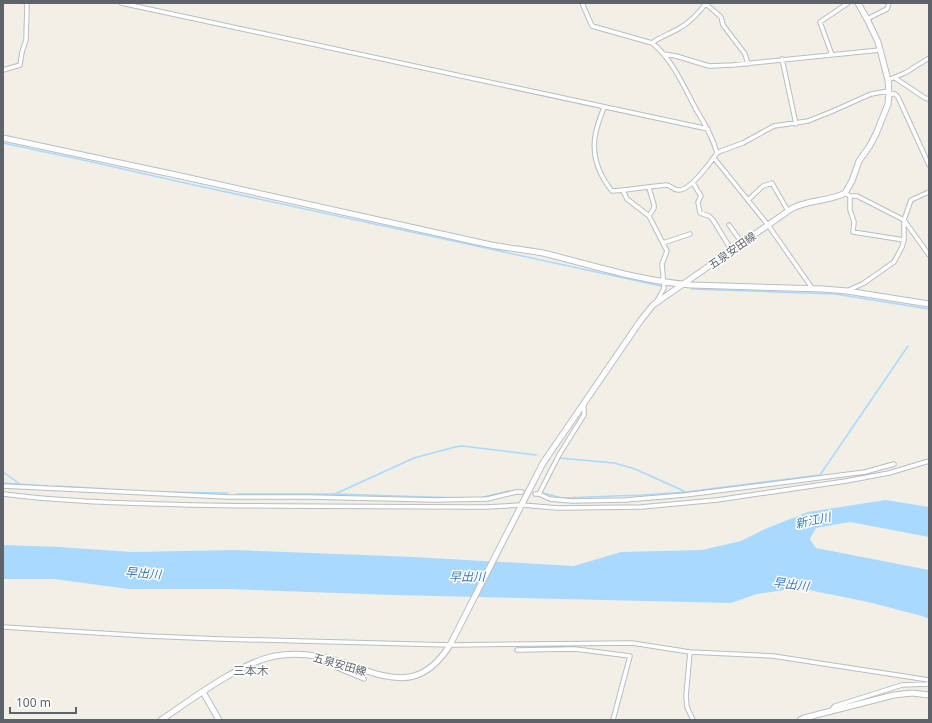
<svg xmlns="http://www.w3.org/2000/svg" width="932" height="723" font-family="'Noto Sans','Noto Sans JP',sans-serif">
<style>
.water{fill:#aad9ff}
.lines{fill:none;stroke-linecap:round;stroke-linejoin:round}
.stream{stroke:#aad9ff;stroke-width:1.5}
.street-casing{stroke:#b9bdc1;stroke-width:5.5}
.secondary-casing{stroke:#babec4;stroke-width:7}
.street{stroke:#fff;stroke-width:3.5}
.secondary{stroke:#fff;stroke-width:5}
.labels{text-anchor:middle;dominant-baseline:central;stroke-width:3;stroke-linejoin:round;paint-order:stroke}
.street-label{font-size:11px;fill:#5e6369;stroke:#fff}
.water-label{font-size:12px;font-style:italic;fill:#3a78bd;stroke:#fff}
.neighbourhood-label{font-size:12px;fill:#6f757b;stroke:#fff}
</style>
<rect width="100%" height="100%" fill="#f2efe7"/>
<path class="water" d="M886,500L929,507V537L850,522L816,528L810,539L816,548L929,570V619L922,616L868,602L799,588L757,594L731,603L392,595L229,589H128L54,579H3V545L60,547L132,552L236,550L414,557L574,566L621,552L702,550L741,541L765,529L808,512Z"/>
<g class="lines">
<path class="stream" d="M3,143L92,162L185,183L661,286
M692,289L835,294L929,309
M560,458L614,463L635,469L684,491
M3,472L20,484
M3,483L48,486
M56,486L107,489
M154,492L228,493
M543,493L562,498L643,495L686,492L820,475L908,346
M237,494H333L463,498
M335,494L414,458L455,447L462,446L536,455
M479,498L509,491"/>
<defs>
<path id="street" d="M121,3L708,129
M582,3L592,26L652,43C672,58 685,89 697,111C705,124 713,138 717,153
M706,4L721,17L723,25L745,54L748,64
M867,19L887,9L889,3
M652,43C660,37 669,34 678,29C689,23 699,13 706,3
M664,54L676,56L709,66L733,65L880,50
M832,55L820,22L848,3
M782,59L796,124
M3,70L20,65L22,52L26,40L27,5L26,3
M895,78L925,98L929,99
M888,80L905,73L929,58
M889,94H895L898,97L929,165
M604,107C601,116 596,127 595,137C592,157 600,176 612,191C630,190 647,187 665,185C670,184 673,190 678,190C690,191 711,162 717,153L721,151L743,143L774,126L808,121L833,111L871,94L889,91
M714,158L768,225L812,288
M693,183L701,196L698,202L700,213L709,216L713,220L732,251
M649,188L654,205V208L649,216L667,251L662,264L664,288L657,301
M623,191L627,199L649,216
M845,193L850,196H857L904,220L929,255
M850,196V210L854,222L853,232L904,240
M748,200L763,186L772,183L788,211
M729,225L742,243
M663,243L690,234
M847,291L864,283L894,262L902,247L904,240V220L911,200L929,192
M3,486L228,497H309L436,500L487,499L516,492H522
M3,494C66,502 129,503 193,505C291,507 389,506 487,507L522,505L558,508L641,507L717,500L846,481L889,473L929,461
M535,494H539L550,499L572,501L625,500L685,495L865,472L894,464
M539,494L559,455L584,415V404
M3,627L147,636L221,639L450,645L632,643L690,652L773,656L929,680
M517,650L575,649L630,656L613,720
M690,652L686,696L687,707L693,720
M328,659L335,667L364,679
M830,711L835,706L902,685L929,684"/>
<path id="secondary" d="M3,138L176,175L491,245C508,248 526,250 543,253C592,265 640,281 691,285L823,289L847,291L929,304
M203,692L219,720
M161,720C191,700 239,663 275,656C297,652 319,655 341,662C349,664 356,668 364,670C403,684 427,681 450,645L543,463L641,320L653,305L791,209C808,199 829,202 845,193L852,181L859,161L869,147L876,134L888,104L889,94L888,80L878,42L867,19L858,3
M800,720L804,718L894,695L912,693L929,695"/>
</defs>
<use href="#street" class="street-casing"/>
<use href="#secondary" class="secondary-casing"/>
<use href="#street" class="street"/>
<use href="#secondary" class="secondary"/>
</g>
<g class="labels">
<g class="street-label">
<text transform="translate(732 250) rotate(-35)">五泉安田線</text>
<text transform="translate(340 664) rotate(16)">五泉安田線</text>
</g>
<g class="water-label">
<text transform="translate(813 520) rotate(-12)">新江川</text>
<text transform="translate(143 573) rotate(4)">早出川</text>
<text x="467" y="576">早出川</text>
<text transform="translate(791 584) rotate(7)">早出川</text>
</g>
<g class="neighbourhood-label">
<text x="251" y="670">三本木</text>
</g>
</g>
<rect width="932" height="723" fill="none" stroke="#5e6369" stroke-width="8"/>
<path d="M10 707v6h66v-6" fill="none" stroke="#5e6369" stroke-width="2"/>
<text x="16" y="707" font-size="12" fill="#5e6369" stroke="#ffffff" stroke-width="3" paint-order="stroke">100 m</text>
</svg>
